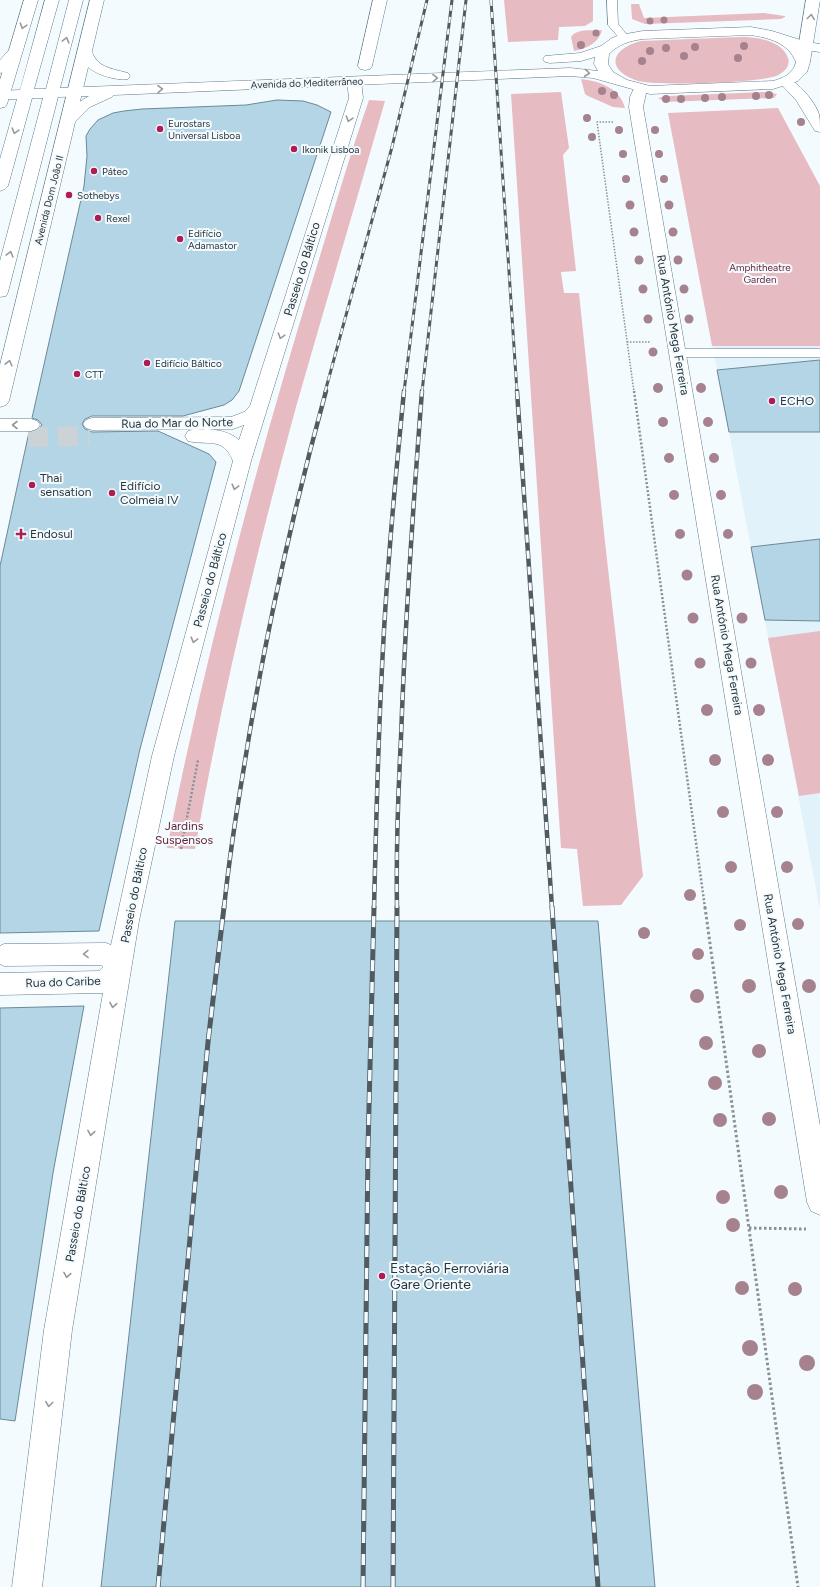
<svg xmlns="http://www.w3.org/2000/svg" width="820" height="1587" font-family="Figtree,sans-serif">
<style>
.built{fill:#e1f2fa}
.green{fill:#e7bbc2}
.building{fill:#b4d5e6;stroke:#6b8999}
.lines{fill:none;stroke-linecap:round;stroke-linejoin:round}
.street-tunnel{stroke:#cbd3d7;stroke-width:20;stroke-dasharray:20 10;stroke-linecap:butt}
.lane-casing{stroke:#5d7b8b;stroke-width:1}
.street-casing{stroke:#5d7b8b;stroke-width:1}
.secondary-casing{stroke:#5d7b8b;stroke-width:1}
.path-far2{stroke:#879196;stroke-width:1.5;stroke-dasharray:1.5 1.5;stroke-linecap:butt}
.path-far1{stroke:#879196;stroke-width:2.5;stroke-dasharray:2 2;stroke-linecap:butt}
.path{stroke:#879196;stroke-width:3;stroke-dasharray:2.5 2.5;stroke-linecap:butt}
.lane{fill:#fff;fill-rule:evenodd}
.street{fill:#fff;fill-rule:evenodd}
.secondary{fill:#fff;fill-rule:evenodd}
.rail-far2-casing{stroke:#4f5b61;stroke-width:3}
.rail-far1-casing{stroke:#4f5b61;stroke-width:4.5}
.rail-casing{stroke:#4f5b61;stroke-width:5}
.rail-far2{stroke:#f4fbfe;stroke-width:2;stroke-dasharray:6;stroke-linecap:butt}
.rail-far1{stroke:#f4fbfe;stroke-width:3;stroke-dasharray:8;stroke-linecap:butt}
.rail{stroke:#f4fbfe;stroke-width:3.5;stroke-dasharray:11;stroke-linecap:butt}
.tree{fill:#a5828e}
.oneway{stroke:#949a9e}
.poi-dot{fill:#ae1d51;stroke:#f4fbfe;stroke-width:1.5}
.labels{text-anchor:middle;dominant-baseline:central;stroke-width:4;stroke-linejoin:round;paint-order:stroke}
.far-street-label{font-size:10px;fill:#28353c;stroke:#f4fbfe}
.far-poi-label{font-size:10px;fill:#28353c;stroke:#f4fbfe;text-anchor:start}
.far-park-label{font-size:10px;fill:#651f33;stroke:#f4fbfe}
.street-label{font-size:12px;fill:#28353c;stroke:#f4fbfe}
.poi-label{font-size:12px;fill:#28353c;stroke:#f4fbfe;text-anchor:start}
.park-label{font-size:12px;fill:#651f33;stroke:#f4fbfe}
.near-poi-label{font-size:14px;fill:#28353c;stroke:#f4fbfe;text-anchor:start}
</style>
<rect width="100%" height="100%" fill="#f4fbfe"/>
<path class="built" d="M687,212H820V910Z"/>
<path class="green" d="M504,0H593V21L585,26L559,27L558,40L508,42Z
M631,4H639L644,18L764,13L785,16V17L781,19L645,24L632,19Z
M602,30C599,43 586,49 574,51L571,37C577,28 592,31 602,30Z
M740,37C756,37 782,40 788,58C791,66 784,73 776,76C759,83 656,86 638,81C606,71 609,49 641,41Z
M581,79C599,81 620,88 625,108L613,107L588,96L585,94Z
M561,92L569,148L563,155L576,271L561,272L564,293H579L605,542L643,876L621,905L583,906L577,849L561,848L511,94Z
M766,92L777,94L774,98L665,102L658,98L668,96Z
M369,100L385,101C356,203 325,305 296,407C256,553 221,701 195,849L167,848C205,657 255,469 312,282C331,221 348,160 369,100Z
M778,108L820,186V346H712L668,113Z
M820,631V793L799,796L768,638Z"/>
<path class="building" d="M277,100L303,101L317,105L331,112L239,391L232,400L224,405L183,416H92L85,419L82,424L85,429L92,432L158,431L209,454L216,462L140,749L99,931L0,933V566L29,432L37,430L42,425L38,420L32,418L84,186L87,156L86,136L90,129L98,120L113,113L124,111L142,109L246,105Z
M820,360V432H729L717,370Z
M820,539V621L765,620L751,547Z
M175,921H598L655,1587H101Z
M84,1006L53,1173L15,1421L0,1419V1008Z"/>
<g class="lines">
<path class="street-tunnel" d="M28,437L90,436"/>
<defs>
<path id="lane" d="M607,0H617L618,24L630,38L629,40H621L608,25Z
M678,349H820V357H678L673,356L671,353L673,350Z"/>
<path id="street" d="M24,0H38L7,104L5,107L0,108V80Z
M90,0H104L9,401L6,405L0,407V365Z
M373,0H387L372,66L370,69L365,70L360,69L358,66Z
M806,0H820L810,62L808,65L803,66L798,65L796,62Z
M354,77L359,78L361,81L363,98L251,461L174,756L139,921L72,1330L42,1587H12L44,1330L103,993L0,995V973L99,971L103,967L101,965L4,966L0,964V946L4,944L106,943L111,945L152,756L233,461C223,436 208,446 188,441L185,436L188,431C203,427 227,429 239,440L244,425L233,429L92,430L86,428L83,424L86,420L92,418L231,417L244,412L250,406L349,98L347,81L349,78Z
M786,78C798,81 815,102 819,114C820,119 820,127 820,132L815,131L796,100L779,82L781,79Z
M640,85L645,86L647,89L643,107L820,1126V1215L811,1211L807,1202L629,107L630,97L635,86Z
M0,419H31L37,421L40,425L37,429L31,431H0Z"/>
<path id="secondary" d="M45,0H59L34,89H46L69,0H83L60,88L570,68L598,71L594,64L595,57L581,61L550,63L545,62L543,59L545,56L580,53L601,46L612,38L620,35L643,31L751,27L772,31L807,42L820,44V52L804,50L810,62L807,72L798,81L773,89L650,94L593,78L570,76L114,95L112,97L90,107L73,124L68,125L63,124L61,121L76,104L89,96L58,97L8,292L6,296L0,297V261L43,98H32L8,186L5,189L0,191V159L17,99H0V91L20,90ZM751,35C770,38 788,43 796,62C793,74 784,78 773,81L650,86L627,80L613,72L608,64L609,54C619,44 629,41 643,39Z
M15,48L20,49L22,52L5,72L0,73V60L10,49Z
M85,48L90,49C92,52 93,55 95,58C101,68 117,70 128,73L130,76L128,79C122,80 118,79 112,78C96,74 84,68 78,52L80,49Z"/>
</defs>
<use href="#lane" class="lane-casing"/>
<use href="#street" class="street-casing"/>
<use href="#secondary" class="secondary-casing"/>
<path class="path-far2" d="M613,122H597L634,392
M627,342H650"/>
<path class="path-far1" d="M634,391L705,908
M181,849L198,760"/>
<path class="path" d="M705,907L798,1587
M749,1228L806,1229"/>
<use href="#lane" class="lane"/>
<use href="#street" class="street"/>
<use href="#secondary" class="secondary"/>
<defs>
<path id="rail-far2" d="M491,0L517,392
M325,392L392,147L427,0
M404,392L452,0
M422,392L466,0"/>
<path id="rail-far1" d="M517,391L552,908
M224,908C229,860 236,814 244,767C264,640 292,515 326,391
M374,908C377,787 380,665 390,545C394,493 399,442 404,391
M397,908C396,851 398,795 401,738C405,622 413,507 422,391"/>
<path id="rail" d="M552,907L598,1587
M158,1587L208,1042L224,907
M363,1587L368,1148L374,907
M393,1587L397,907"/>
</defs>
<use href="#rail-far2" class="rail-far2-casing"/>
<use href="#rail-far1" class="rail-far1-casing"/>
<use href="#rail" class="rail-casing"/>
<use href="#rail-far2" class="rail-far2"/>
<use href="#rail-far1" class="rail-far1"/>
<use href="#rail" class="rail"/>
</g>
<g class="tree">
<circle cx="664" cy="20" r="3.5"/>
<circle cx="650" cy="21" r="3.5"/>
<circle cx="596" cy="33" r="3.5"/>
<circle cx="581" cy="45" r="4"/>
<circle cx="744" cy="46" r="4"/>
<circle cx="695" cy="47" r="4"/>
<circle cx="666" cy="48" r="4"/>
<circle cx="650" cy="51" r="4"/>
<circle cx="684" cy="56" r="4"/>
<circle cx="738" cy="58" r="4"/>
<circle cx="642" cy="61" r="4"/>
<circle cx="602" cy="91" r="4"/>
<circle cx="614" cy="95" r="4"/>
<circle cx="769" cy="95" r="4"/>
<circle cx="756" cy="96" r="4"/>
<circle cx="722" cy="97" r="4"/>
<circle cx="705" cy="98" r="4"/>
<circle cx="666" cy="99" r="4"/>
<circle cx="681" cy="99" r="4"/>
<circle cx="587" cy="118" r="4"/>
<circle cx="801" cy="122" r="4"/>
<circle cx="619" cy="130" r="4"/>
<circle cx="655" cy="130" r="4"/>
<circle cx="592" cy="137" r="4"/>
<circle cx="623" cy="154" r="4"/>
<circle cx="659" cy="154" r="4"/>
<circle cx="626" cy="179" r="4"/>
<circle cx="664" cy="179" r="4"/>
<circle cx="630" cy="205" r="4.5"/>
<circle cx="669" cy="205" r="4.5"/>
<circle cx="634" cy="232" r="4.5"/>
<circle cx="673" cy="232" r="4.5"/>
<circle cx="639" cy="260" r="4.5"/>
<circle cx="678" cy="260" r="4.5"/>
<circle cx="643" cy="289" r="4.5"/>
<circle cx="684" cy="289" r="4.5"/>
<circle cx="648" cy="319" r="4.5"/>
<circle cx="689" cy="319" r="4.5"/>
<circle cx="653" cy="352" r="4.5"/>
<circle cx="658" cy="388" r="5"/>
<circle cx="701" cy="388" r="5"/>
<circle cx="663" cy="422" r="5"/>
<circle cx="708" cy="422" r="5"/>
<circle cx="669" cy="458" r="5"/>
<circle cx="714" cy="458" r="5"/>
<circle cx="674" cy="495" r="5"/>
<circle cx="721" cy="495" r="5"/>
<circle cx="680" cy="534" r="5"/>
<circle cx="728" cy="534" r="5"/>
<circle cx="687" cy="575" r="5.5"/>
<circle cx="693" cy="618" r="5.5"/>
<circle cx="742" cy="618" r="5.5"/>
<circle cx="700" cy="663" r="5.5"/>
<circle cx="751" cy="663" r="5.5"/>
<circle cx="707" cy="710" r="6"/>
<circle cx="759" cy="710" r="6"/>
<circle cx="715" cy="760" r="6"/>
<circle cx="768" cy="760" r="6"/>
<circle cx="723" cy="812" r="6"/>
<circle cx="777" cy="812" r="6"/>
<circle cx="731" cy="867" r="6"/>
<circle cx="787" cy="867" r="6"/>
<circle cx="690" cy="895" r="6"/>
<circle cx="798" cy="924" r="6"/>
<circle cx="740" cy="925" r="6"/>
<circle cx="644" cy="933" r="6"/>
<circle cx="698" cy="954" r="6"/>
<circle cx="749" cy="986" r="7"/>
<circle cx="809" cy="986" r="7"/>
<circle cx="697" cy="996" r="7"/>
<circle cx="706" cy="1043" r="7"/>
<circle cx="759" cy="1051" r="7"/>
<circle cx="715" cy="1083" r="7"/>
<circle cx="769" cy="1119" r="7"/>
<circle cx="720" cy="1120" r="7"/>
<circle cx="781" cy="1192" r="7"/>
<circle cx="723" cy="1197" r="7"/>
<circle cx="733" cy="1225" r="7"/>
<circle cx="742" cy="1288" r="7"/>
<circle cx="795" cy="1289" r="7"/>
<circle cx="750" cy="1348" r="8"/>
<circle cx="807" cy="1363" r="8"/>
<circle cx="755" cy="1392" r="8"/>
</g>
<defs><path id="oneway-chevron" d="M-2-3.5L2.5 0L-2 3.5" fill="none" stroke-width="1.6" stroke-linecap="round" stroke-linejoin="round"/></defs>
<g class="oneway">
<use href="#oneway-chevron" transform="translate(811 17) rotate(-82)"/>
<use href="#oneway-chevron" transform="translate(23 26) rotate(107)"/>
<use href="#oneway-chevron" transform="translate(66 40) rotate(-75)"/>
<use href="#oneway-chevron" transform="translate(587 73) rotate(6)"/>
<use href="#oneway-chevron" transform="translate(435 78) rotate(-2)"/>
<use href="#oneway-chevron" transform="translate(160 89) rotate(-2)"/>
<use href="#oneway-chevron" transform="translate(349 119) rotate(108)"/>
<use href="#oneway-chevron" transform="translate(15 131) rotate(106)"/>
<use href="#oneway-chevron" transform="translate(10 254) rotate(-75)"/>
<use href="#oneway-chevron" transform="translate(281 336) rotate(107)"/>
<use href="#oneway-chevron" transform="translate(9 363) rotate(-76)"/>
<use href="#oneway-chevron" transform="translate(15 425) rotate(180)"/>
<use href="#oneway-chevron" transform="translate(235 487) rotate(105)"/>
<use href="#oneway-chevron" transform="translate(194 640) rotate(105)"/>
<use href="#oneway-chevron" transform="translate(86 954) rotate(179)"/>
<use href="#oneway-chevron" transform="translate(113 1005) rotate(100)"/>
<use href="#oneway-chevron" transform="translate(91 1133) rotate(100)"/>
<use href="#oneway-chevron" transform="translate(67 1275) rotate(100)"/>
<use href="#oneway-chevron" transform="translate(49 1404) rotate(97)"/>
</g>
<g class="poi-dot">
<circle cx="160" cy="129" r="4"/>
<circle cx="294" cy="149" r="4"/>
<circle cx="94" cy="171" r="4"/>
<circle cx="69" cy="195" r="4"/>
<circle cx="98" cy="218" r="4"/>
<circle cx="180" cy="239" r="4"/>
<circle cx="147" cy="363" r="4"/>
<circle cx="77" cy="374" r="4"/>
<circle cx="772" cy="401" r="4"/>
<circle cx="32" cy="485" r="4"/>
<circle cx="112" cy="493" r="4"/>
<path d="M19 528h4v4h4v4h-4v4h-4v-4h-4v-4h4z"/>
<circle cx="382" cy="1276" r="4"/>
</g>
<g class="labels">
<g class="far-street-label">
<text transform="translate(307 83) rotate(-2)">Avenida do Mediterrâneo</text>
<text transform="translate(49 200) rotate(-76)">Avenida Dom João II</text>
</g>
<g class="far-poi-label">
<text x="168" y="123">Eurostars<tspan x="168" dy="12">Universal Lisboa</tspan></text>
<text x="302" y="149">Ikonik Lisboa</text>
<text x="102" y="171">Páteo</text>
<text x="77" y="195">Sothebys</text>
<text x="106" y="218">Rexel</text>
<text x="188" y="233">Edifício<tspan x="188" dy="12">Adamastor</tspan></text>
<text x="155" y="363">Edifício Báltico</text>
<text x="85" y="374">CTT</text>
</g>
<g class="far-park-label">
<text x="760" y="267">Amphitheatre<tspan x="760" dy="12">Garden</tspan></text>
</g>
<g class="street-label">
<text transform="translate(302 269) rotate(-73)">Passeio do Báltico</text>
<text transform="translate(673 325) rotate(80)">Rua António Mega Ferreira</text>
<text transform="translate(177 423) rotate(-1)">Rua do Mar do Norte</text>
<text transform="translate(210 580) rotate(-75)">Passeio do Báltico</text>
<text transform="translate(727 645) rotate(80)">Rua António Mega Ferreira</text>
<text transform="translate(134 895) rotate(-79)">Passeio do Báltico</text>
<text transform="translate(780 964) rotate(80)">Rua António Mega Ferreira</text>
<text transform="translate(63 982) rotate(-2)">Rua do Caribe</text>
<text transform="translate(78 1214) rotate(-80)">Passeio do Báltico</text>
</g>
<g class="poi-label">
<text x="780" y="401">ECHO</text>
<text x="40" y="478">Thai<tspan x="40" dy="14">sensation</tspan></text>
<text x="120" y="486">Edifício<tspan x="120" dy="14">Colmeia IV</tspan></text>
<text x="30" y="534">Endosul</text>
</g>
<g class="park-label">
<text x="184" y="826">Jardins<tspan x="184" dy="14">Suspensos</tspan></text>
</g>
<g class="near-poi-label">
<text x="390" y="1268">Estação Ferroviária<tspan x="390" dy="16">Gare Oriente</tspan></text>
</g>
</g>
</svg>
